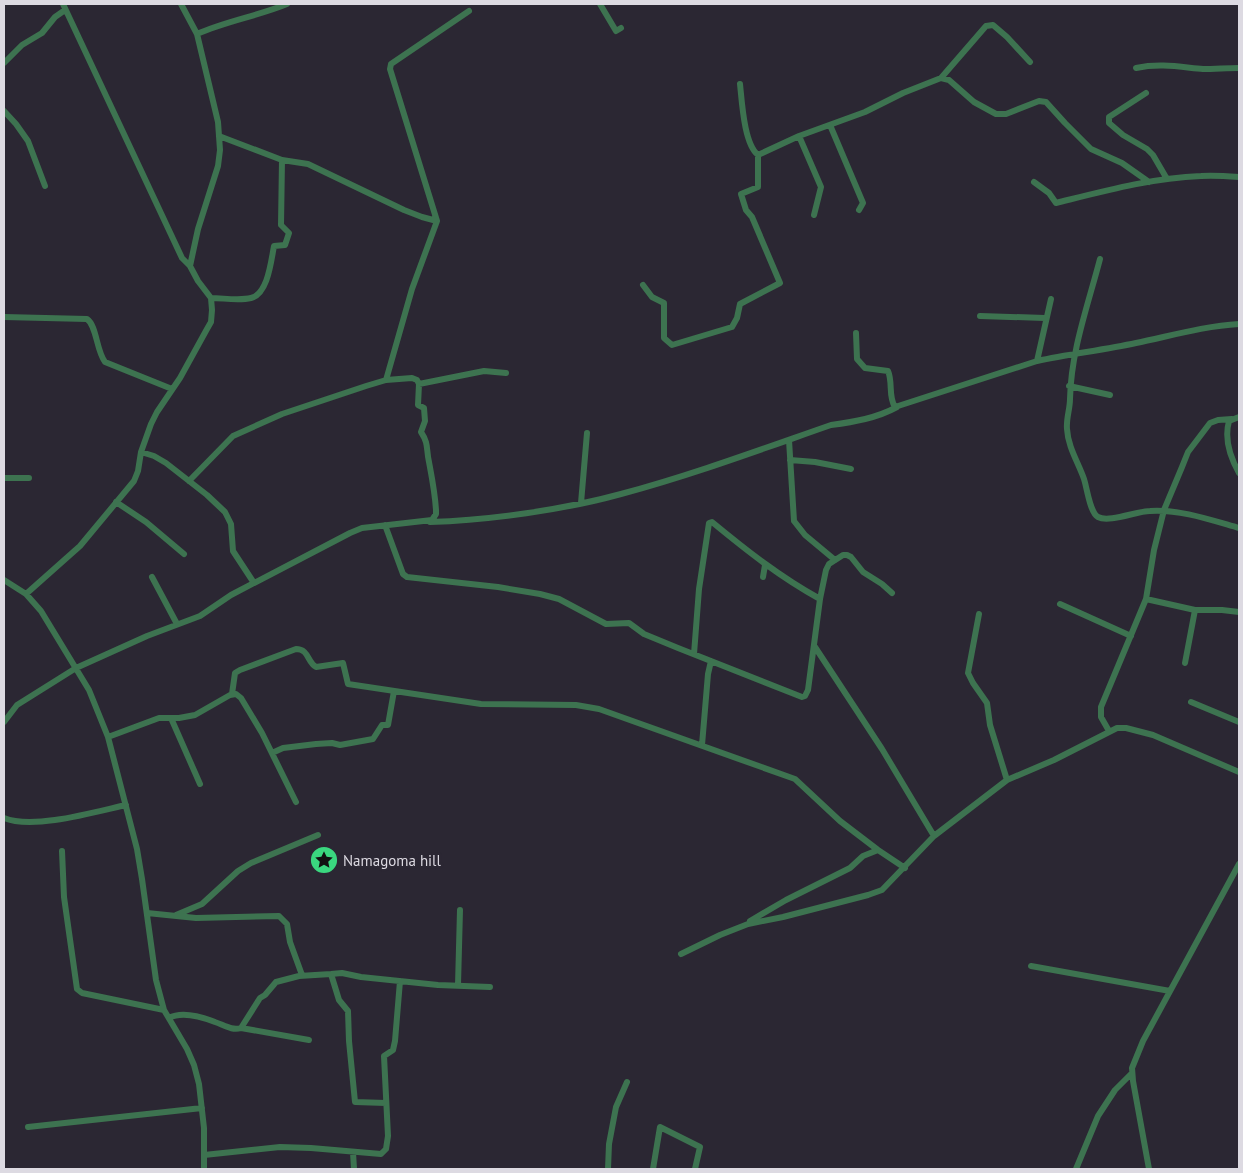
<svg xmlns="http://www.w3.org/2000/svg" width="1243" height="1173" font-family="'PT Sans',sans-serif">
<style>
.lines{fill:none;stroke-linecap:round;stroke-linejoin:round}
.minor{stroke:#3d7350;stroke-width:6}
.labels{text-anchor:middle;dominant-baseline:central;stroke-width:5;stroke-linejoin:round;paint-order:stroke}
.poi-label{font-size:15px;fill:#dddae2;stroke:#2b2733;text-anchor:start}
</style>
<rect width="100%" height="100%" fill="#2b2733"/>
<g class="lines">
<path class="minor" d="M63,4L182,258L190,266
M600,4L616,31L621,28
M197,34C226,21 258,16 287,4
M4,63L22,45L42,33L55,17L65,10
M1136,68C1160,63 1180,67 1203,69C1215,69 1227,68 1239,68
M941,78L986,26L993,25L1007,37L1030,62
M740,84C742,102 744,144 758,155L799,136L865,112L903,93L941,78L949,80L974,102L996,114H1006L1039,101L1046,102L1065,123L1091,149L1122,163L1149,182
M1146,93L1109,117V123L1123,135L1147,149L1153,155L1167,179
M4,111L16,124L28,141L45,186
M830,125L863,203L859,210
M219,136L282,160L308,164L404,210L422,217L437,221
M799,136L821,187L814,215
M1034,182L1049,193L1056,203C1104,191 1151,178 1201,176C1213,175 1226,176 1239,177
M1100,259C1088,305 1071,351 1070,399C1070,409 1066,419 1067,429C1068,447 1078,462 1084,479C1087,488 1090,513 1098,517C1109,523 1137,511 1150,511C1180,509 1211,520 1239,528
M643,285L652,297L664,303V338L672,345L732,327L737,318L740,304L780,283L752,217L746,210L741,194L758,187V155
M211,298C223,298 239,301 251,298C268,294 271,261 274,246L285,245L289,233L281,225L282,160
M1051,299L1037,361C1070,354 1103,350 1136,343C1170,336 1204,326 1239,324
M980,316L1045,318
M4,317L87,319C97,326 96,350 105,362L172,389
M856,333L857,359L865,368L888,371C893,382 888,397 895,407L1037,361
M386,380L412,289L437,221L390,69L391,64L469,11
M419,384L484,371L506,373
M1069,386L1110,395
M1239,417L1229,421C1224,439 1230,457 1239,473
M789,440L794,521L805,535L835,560
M141,452L154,456L166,463L207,495L225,512L231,524L233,551L254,583
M790,460L815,462L851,469
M4,478H29
M116,502L146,522L184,554
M581,503L587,433
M430,522C490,520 563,510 621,494C692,475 762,449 831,425C854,422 877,418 897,407
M385,525L403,574L407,577L498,587L540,594L559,599L606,624L629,623L644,634L678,648L802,697L805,696L808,690L820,599L826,570L829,564L843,555H847L851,557L863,572L882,584L892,593
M152,577L177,624
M763,577L765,565
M4,580L26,594L41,611L89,690L108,737L137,849L142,879L156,980L164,1010L187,1049L194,1065L199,1084L204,1128V1169
M26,594L80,546L134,481L138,471L141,452L151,424L157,412L180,378L207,329L211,322L212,310L211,298L198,281L190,266L198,229L218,166L220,150L218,122L197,34L181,4
M1146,599L1195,610H1222L1239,612
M1060,604L1131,636
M979,614L968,673L973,683L987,703L990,725L1007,780
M815,647L882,749L934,836
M694,654L699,589L709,523L712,522C746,550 780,577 820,599
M1185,663L1195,610
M232,694L235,673L240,670L296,649C309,649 307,662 316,667L343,663L348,684L481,704L576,705L599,709L795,779L840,821L878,850L905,868
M1191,702L1239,722
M171,718L200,784
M4,722L17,705L76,668L147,636L200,616L231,595L350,533L362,528L432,520L436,514V510C435,493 432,478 429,462C426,449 429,444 421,432L425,421L424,408L418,405L419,384L417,380L412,378L386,380L366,386L282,414L233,436L189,481
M1109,731L1101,717V707L1146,599L1154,550L1164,510L1182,467L1188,452L1210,423L1218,420L1232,419
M108,737L159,718H179L195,715L230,695L236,694L241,698L262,733L296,802
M702,745L708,674L711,661
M272,753L283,748L316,744L332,743L340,745L373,739L382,725H388L394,691
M4,818C33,830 95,812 126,805
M62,851L64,897L77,989L82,993L164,1010
M147,913L196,918L279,916L287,924L290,942L302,975
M176,915L202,904L238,871L251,863L318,835
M750,921L786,900L850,868L863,856L878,850
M681,954L720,935L748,924L783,917L868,895L882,890L934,836L1007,780L1054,760L1117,728H1126L1153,735L1239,772
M1031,966L1170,991
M331,974L339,1000L348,1011L349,1041L355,1102L386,1103
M458,985L460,910
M169,1018C182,1011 202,1017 215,1022C224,1025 232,1031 241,1028L260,998L265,995L276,982L299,976L331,974L342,973L361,977L438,985L490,987
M241,1028L309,1040
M28,1127L202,1108
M353,1152L354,1169
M204,1155L280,1147L311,1148L381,1154L386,1149L388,1136L384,1056L393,1050L395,1041L400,981
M608,1169L609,1144L616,1107L627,1082
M653,1169L660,1127L700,1147L695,1169
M1076,1169L1098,1116L1115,1090L1132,1073
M1149,1169L1133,1081L1132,1068L1143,1041L1239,864"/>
</g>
<defs>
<symbol id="sight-disc" viewBox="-11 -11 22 22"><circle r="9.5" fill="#3ad77f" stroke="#2b2733"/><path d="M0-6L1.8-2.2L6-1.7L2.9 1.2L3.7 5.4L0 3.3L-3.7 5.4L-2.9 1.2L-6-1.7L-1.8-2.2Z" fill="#111"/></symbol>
</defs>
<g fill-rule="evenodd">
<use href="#sight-disc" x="308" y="844" width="32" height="32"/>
</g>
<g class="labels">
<g class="poi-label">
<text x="343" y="860">Namagoma hill</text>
</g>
</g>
<rect width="1243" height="1173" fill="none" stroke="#dddae2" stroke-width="10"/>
</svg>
